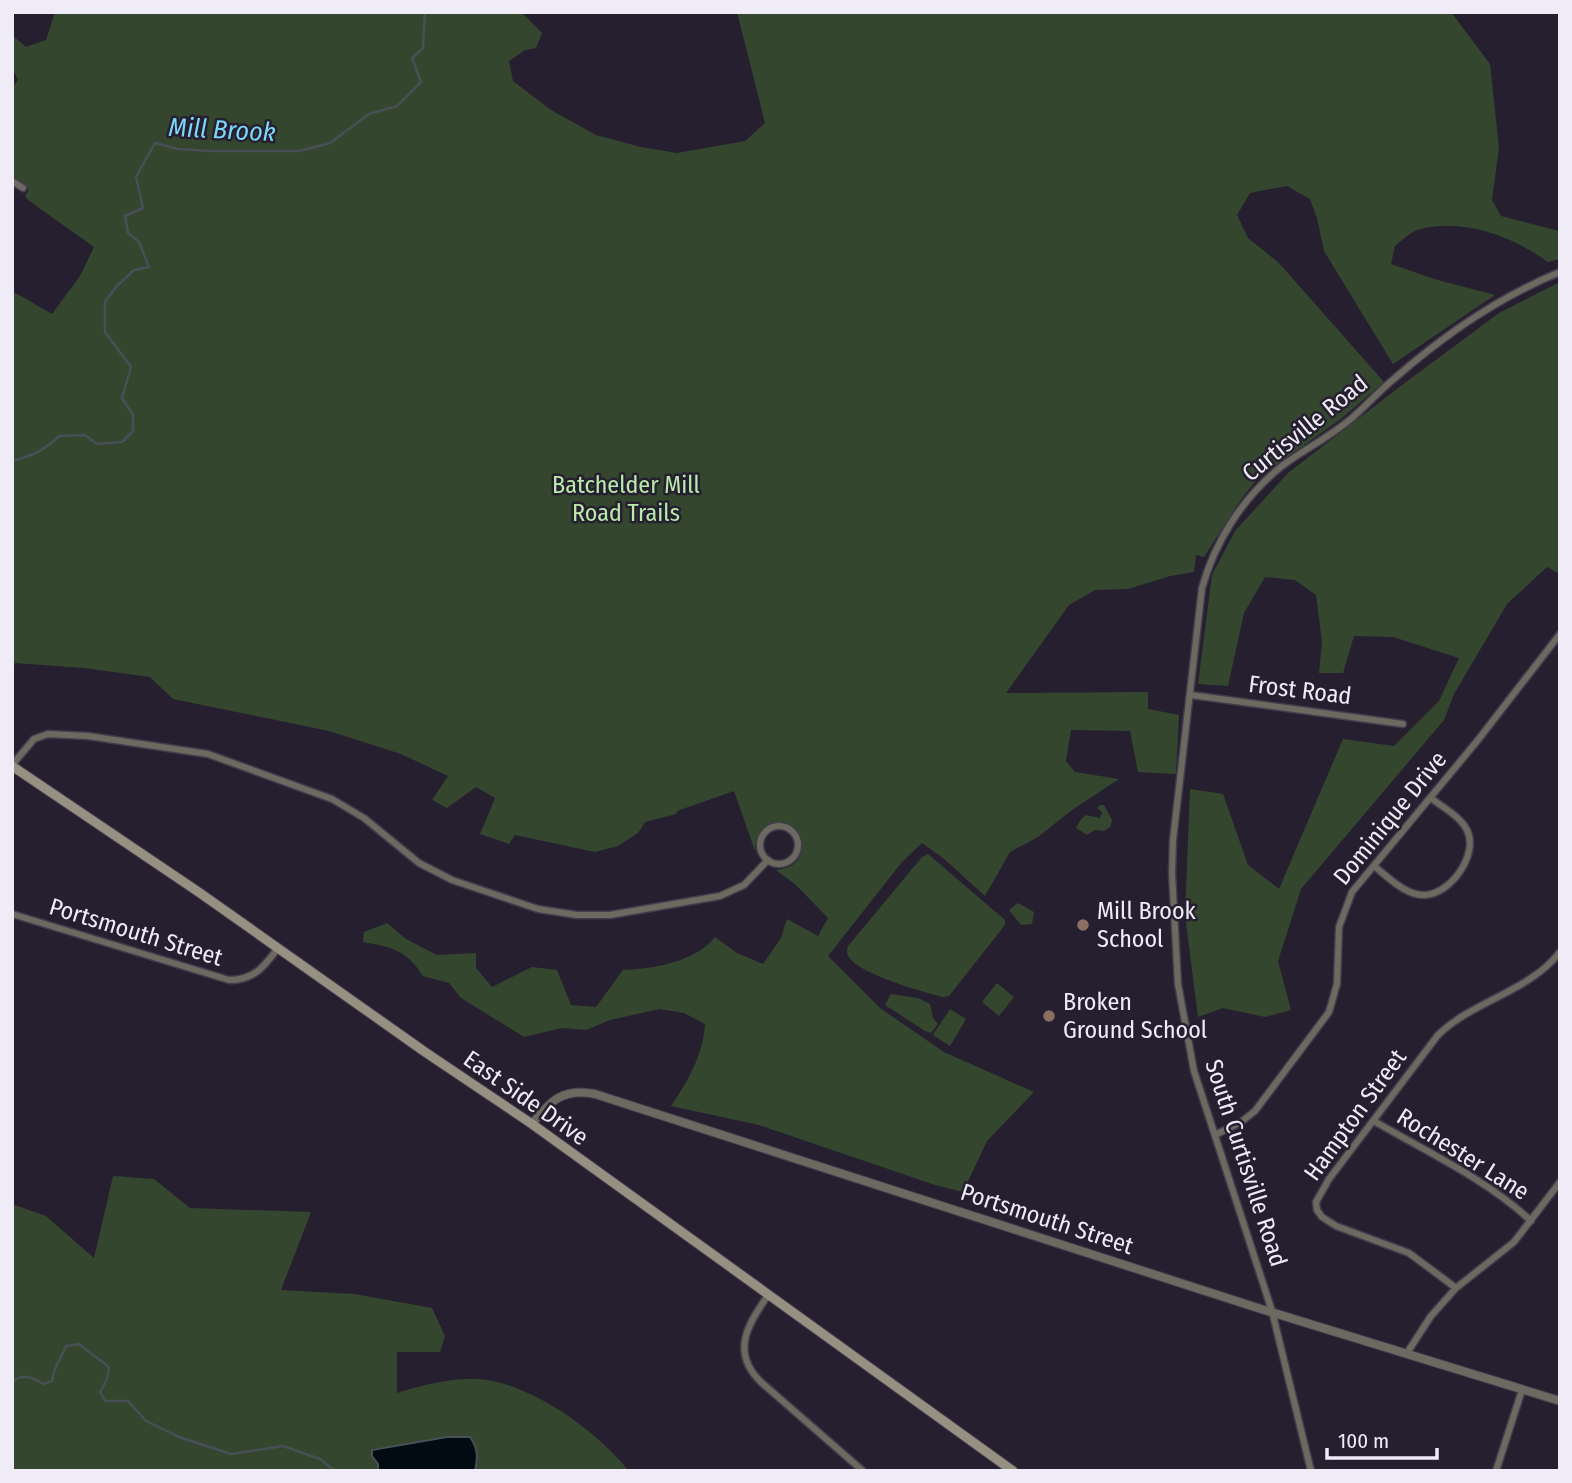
<svg xmlns="http://www.w3.org/2000/svg" width="1572" height="1483" font-family="'Fira Sans Condensed',sans-serif">
<style>
.green{fill:#34472e}
.water{fill:#000c12;stroke:#484f57;stroke-width:2}
.lines{fill:none;stroke-linecap:round;stroke-linejoin:round}
.stream{stroke:#484f57;stroke-width:2.5}
.minor-casing{stroke:#423c4c;stroke-width:9}
.tertiary-casing{stroke:#423c4c;stroke-width:10}
.secondary-casing{stroke:#423c4c;stroke-width:11}
.minor{stroke:#6c6960;stroke-width:6}
.tertiary{stroke:#6c6960;stroke-width:8}
.secondary{stroke:#969082;stroke-width:9}
.education-dot{fill:#8d6e63;stroke:#261f30;stroke-width:2.5}
.labels{text-anchor:middle;dominant-baseline:central;stroke-width:5;stroke-linejoin:round;paint-order:stroke}
.street-label{font-size:24px;fill:#efebf7;stroke:#261f30}
.park-label{font-size:24px;fill:#b8eaa9;stroke:#261f30}
.poi-label{font-size:24px;fill:#efebf7;stroke:#261f30;text-anchor:start}
.water-label{font-size:26px;font-style:italic;fill:#7ad9fa;stroke:#261f30}
</style>
<rect width="100%" height="100%" fill="#261f30"/>
<path class="green" d="M55,12H521L542,33L536,48L525,50L509,61L513,81L551,110L596,135L641,147L677,153L745,141L765,123L737,12H1451L1490,64L1499,148L1492,200L1501,216L1559,231L1560,259L1548,262C1512,236 1462,217 1417,230C1410,233 1401,241 1395,246L1391,264L1434,279L1495,295L1393,364L1324,251L1317,218L1310,199L1287,186L1250,193L1237,215L1248,238L1279,263L1384,382L1342,418L1258,478L1242,498L1204,557L1196,555L1194,572L1170,576L1128,589L1095,590L1069,605L1006,693L1148,692V709L1179,715L1176,774L1138,772L1130,731L1071,730L1066,761L1075,772L1119,779L1072,810L1038,837L1010,852L985,896L943,858L922,843L902,862L828,956L880,1008L944,1052L1034,1092L987,1141L963,1192L935,1185L759,1125L671,1106C688,1081 703,1055 705,1024L684,1013L660,1009L610,1020L586,1030L562,1028L524,1037L461,998L449,983L423,976C407,950 391,947 363,942L364,932L387,923L406,939L437,955L476,953V968L492,987L532,967L557,970L571,1005L596,1007L623,970C652,969 696,962 715,937L737,953L763,964L781,938L787,919L818,936L828,918L796,885L776,870C822,867 798,806 766,827C757,833 755,841 755,851L734,791L677,811L676,814L645,822L638,833L618,846L595,852L515,835L509,844L480,834L495,798L476,787L447,808L432,800L448,776L401,754L329,731L173,699L150,677L84,668L15,663L12,671V291L52,314L80,276L94,247L28,200L25,196L29,189L12,180V87L18,80L12,67V35L26,47L46,40Z
M1560,282V574L1547,567L1507,604L1454,694L1444,720L1301,889L1278,961L1291,1010L1265,1017L1223,1008L1198,1017L1185,915L1190,789L1223,794L1248,865L1279,889L1343,739L1394,746L1439,701L1459,658L1393,637L1354,636L1343,673H1319L1322,642L1316,595L1295,580L1265,577L1244,613L1228,686L1198,684L1212,575L1235,531L1288,473L1402,385L1499,313Z
M1100,805H1104L1112,820L1110,827L1104,831L1095,830L1087,835L1076,828L1081,819L1086,815L1100,818L1102,812L1097,808Z
M928,854L1005,920V925L949,996L943,997C923,992 859,974 849,957C846,952 847,950 848,946L922,857Z
M1018,903L1034,912L1032,924L1021,925L1009,910Z
M997,983L1014,997L999,1016L982,1002Z
M891,994L918,998L930,1004L933,1018L938,1024L931,1033L925,1031L885,1005Z
M950,1009L966,1019L950,1046L933,1035Z
M113,1176L154,1179L190,1208L311,1212L281,1290L354,1294L432,1308L445,1336L440,1352H397V1393C418,1386 444,1380 465,1379C522,1375 595,1429 629,1471H475L478,1460L406,1445L372,1449V1456L378,1464V1471H12V1204L46,1216L94,1258Z"/>
<path class="water" d="M447,1437H470C478,1448 478,1457 475,1471H378V1464L372,1456V1450Z"/>
<g class="lines">
<path class="stream" d="M12,461C32,456 45,450 59,436L85,435L97,444L122,442L133,431V415L122,398L131,367L105,332V302L116,287L134,270L149,267L139,242L128,233L125,216L143,208L136,177L155,143L178,149L211,151H299L330,143L369,114L397,106L421,82L412,58L423,48L425,12
M12,1382C23,1373 32,1377 43,1384L52,1381C53,1367 61,1359 66,1346L79,1344L109,1367L107,1379L100,1392L105,1401H128L146,1421L179,1437L231,1454L283,1446L320,1459L335,1471"/>
<defs>
<path id="minor" d="M12,181L23,188
M1191,695L1403,724
M12,765L34,739L48,734L88,736L208,754L332,799L364,818L419,863L452,880L538,909L577,915H610L720,896L744,885L768,860
M760 845a19 19 0 1 1 38 0a19 19 0 1 1-38 0Z
M1374,866C1388,877 1406,896 1425,895C1451,894 1479,854 1467,830C1460,816 1442,807 1431,798
M12,914L229,980C254,980 264,967 278,948
M1374,1121C1425,1151 1488,1180 1531,1221
M1215,1135L1241,1122L1255,1111L1329,1012L1337,984L1339,927L1352,892L1478,740L1560,634
M1456,1288L1409,1253L1336,1226L1322,1217L1317,1210L1316,1202L1329,1179L1438,1035C1474,1000 1529,992 1560,952
M769,1294C747,1325 730,1353 762,1383L863,1471
M1407,1353L1431,1316L1456,1288L1514,1242L1560,1182
M1311,1471L1272,1311L1194,1071L1178,984L1172,873L1173,840L1202,588C1215,541 1243,497 1282,466C1305,449 1331,436 1352,418C1367,405 1380,390 1395,378C1444,335 1499,297 1560,272
M1496,1471L1522,1390"/>
<path id="tertiary" d="M532,1124C551,1100 563,1088 595,1094L1261,1309L1560,1401"/>
<path id="secondary" d="M12,766L200,893L425,1052L532,1124L1013,1471"/>
</defs>
<use href="#minor" class="minor-casing"/>
<use href="#tertiary" class="tertiary-casing"/>
<use href="#secondary" class="secondary-casing"/>
<use href="#minor" class="minor"/>
<use href="#tertiary" class="tertiary"/>
<use href="#secondary" class="secondary"/>
</g>
<g class="education-dot">
<circle cx="1083" cy="925" r="7"/>
<circle cx="1049" cy="1016" r="7"/>
</g>
<g class="labels">
<g class="street-label">
<text transform="translate(1305 428) rotate(-39)">Curtisville Road</text>
<text transform="translate(1300 690) rotate(7)">Frost Road</text>
<text transform="translate(1390 818) rotate(-51)">Dominique Drive</text>
<text transform="translate(136 932) rotate(17)">Portsmouth Street</text>
<text transform="translate(526 1098) rotate(35)">East Side Drive</text>
<text transform="translate(1355 1115) rotate(-54)">Hampton Street</text>
<text transform="translate(1463 1154) rotate(32)">Rochester Lane</text>
<text transform="translate(1246 1163) rotate(72)">South Curtisville Road</text>
<text transform="translate(1047 1219) rotate(18)">Portsmouth Street</text>
</g>
<g class="park-label">
<text x="626" y="485">Batchelder Mill<tspan x="626" dy="28">Road Trails</tspan></text>
</g>
<g class="poi-label">
<text x="1097" y="911">Mill Brook<tspan x="1097" dy="28">School</tspan></text>
<text x="1063" y="1002">Broken<tspan x="1063" dy="28">Ground School</tspan></text>
</g>
<g class="water-label">
<text transform="translate(222 130) rotate(3)">Mill Brook</text>
</g>
</g>
<rect width="1572" height="1483" fill="none" stroke="#efebf7" stroke-width="28"/>
<path d="M1327 1448v10h110v-10" fill="none" stroke="#efebf7" stroke-width="3.5"/>
<text x="1338" y="1448" font-size="21" fill="#efebf7" stroke="#261f30" stroke-width="5" paint-order="stroke">100 m</text>
</svg>
